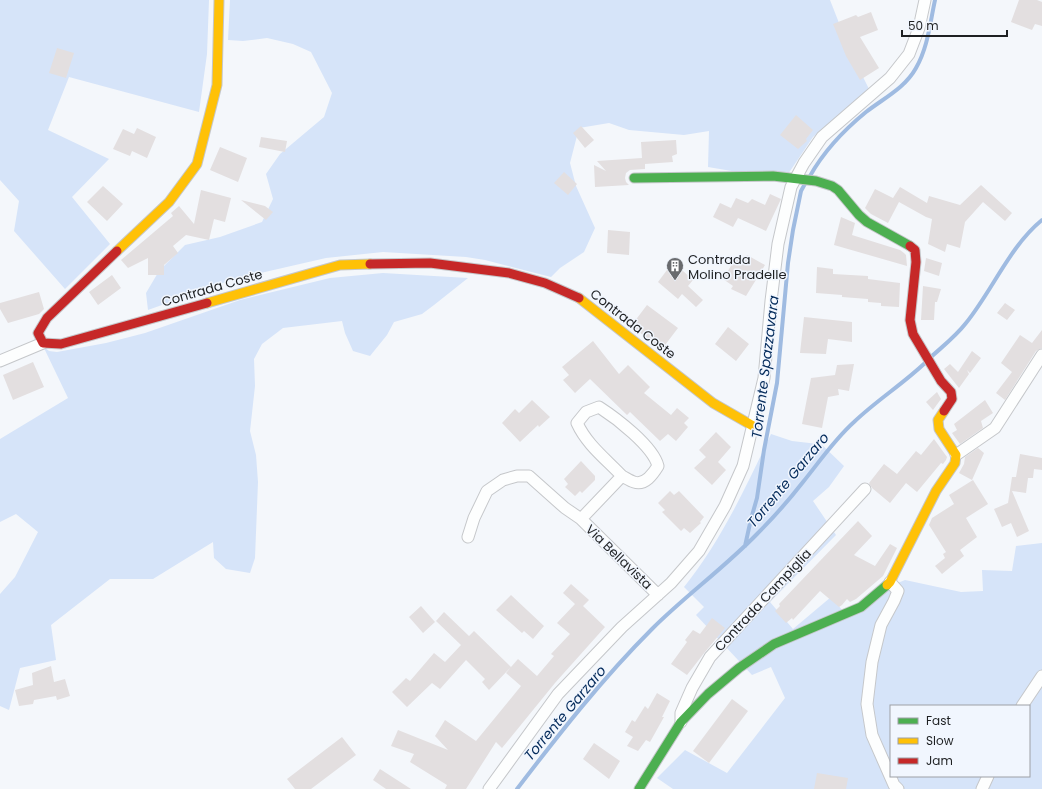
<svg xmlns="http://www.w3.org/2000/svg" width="1042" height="789" font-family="Poppins,sans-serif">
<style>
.green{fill:#d6e4f9;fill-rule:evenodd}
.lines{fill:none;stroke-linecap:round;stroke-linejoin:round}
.stream{stroke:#9fbbe1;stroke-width:4}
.building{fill:#e3dfe0}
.street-casing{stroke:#c5c7ca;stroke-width:13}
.fast-casing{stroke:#c5c7ca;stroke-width:11}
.slow-casing{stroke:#c5c7ca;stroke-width:11}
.jam-casing{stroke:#c5c7ca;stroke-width:11}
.street{stroke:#fdfefe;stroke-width:11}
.fast{stroke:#4caf50;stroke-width:9}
.slow{stroke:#ffc107;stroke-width:9}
.jam{stroke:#c62828;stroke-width:9}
.labels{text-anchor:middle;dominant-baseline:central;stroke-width:3;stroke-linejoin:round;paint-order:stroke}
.poi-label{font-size:13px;fill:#1e2022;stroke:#f1f6fe;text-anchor:start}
.street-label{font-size:13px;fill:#1e2022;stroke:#f1f6fe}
.water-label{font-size:14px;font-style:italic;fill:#032a5a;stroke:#f1f6fe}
</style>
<rect width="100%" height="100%" fill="#f4f7fb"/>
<path class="green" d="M0,0H209L207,54L199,112L69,77L48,130L109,159L72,197L110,244L65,289L14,231L19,201L0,180Z
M230,0H830L850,51L869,89L813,137L784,180L708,167L709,131L684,135L629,130L609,123L579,128L570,163L576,186L595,228L584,252L560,268L551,277L485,260L466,257L383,252L326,258L234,279L148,310L146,293L159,271L185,245L220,237L262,222L273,199L266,174L280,154L324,117L332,93L311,52L293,44L267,38L243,41L228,40Z
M383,273L468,278L434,305L422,314L394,322L387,335L370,356L353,351L345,333L342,321L283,328L262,344L254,359L255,386L250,431L256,455L258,482L255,558L250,573L226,569L214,558L213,542L153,579H110L51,625L56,660L20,668L9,710L0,706V594L15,577L38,532L16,514L0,522V439L68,398L43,346L49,351L57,352L106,343L145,333L240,300L330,278Z
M771,434L792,441L818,444L819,442L844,466L829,487L813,501L836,535L770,602L793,629L831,597L849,618L866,596L905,580L961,592L983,591L982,570L1012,571L1016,546L1042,543V789H673L657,778L685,750L727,773L785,698L771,667L752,675L696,615L704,607L684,587C721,541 746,487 771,434ZM891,706H1029V776H891Z"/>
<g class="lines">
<path class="stream" d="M810,176C824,151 844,130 866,112C884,98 905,88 916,68C928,47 930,23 935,0
M931,357C943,346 956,336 966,323C992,291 1010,246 1042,220
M745,546L751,519L757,498L764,450L777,383L788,263L793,230L801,191L806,182
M517,789C559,734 602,679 652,629C685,596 724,568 757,534C774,517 789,500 803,482C820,461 834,440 854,422C877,400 903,384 926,362"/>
</g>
<path class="building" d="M1019,0H1037L1042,2V26L1035,24L1032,30L1011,22Z
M871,12L878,30L860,37L879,68L860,80L846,56L833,24L856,15L858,17Z
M57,48L74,53L66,78L49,73Z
M796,115L813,130L806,139L807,141L798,149L780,135Z
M581,126L594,140L585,148L573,133Z
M137,128L156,137L147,158L132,151L130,156L113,149L123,129L134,134Z
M261,137L287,141L285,152L259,147Z
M676,140L677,154L672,156L673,162L645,164V169L630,170L626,173L625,178L626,182L629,185L595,187L594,165L606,171L597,161L642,158L641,142Z
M220,147L247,158L238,182L210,170Z
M564,172L577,184L568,195L554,183Z
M981,185L1012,213L1005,221L983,202L965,222L960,248L947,244L945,252L928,244L932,219L926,217L899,202L888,223L871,214L865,208L875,189L893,198L900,187L927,203L929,196L960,205Z
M103,186L123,204L107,221L87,202Z
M201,190L231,198L225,222L214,219L209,240L186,235L173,246L178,253L164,265V275H148V258L128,268L121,260L173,216L171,213L179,206L194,224Z
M770,194L781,199L766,231L738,218L733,227L713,217L720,203L731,208L736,198L748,203L752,199L765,205Z
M241,200L265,206L273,212L266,220Z
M841,217L855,223L852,235L900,250L904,253L906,255L907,266L834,245Z
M608,230L630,232L629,255L607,253Z
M747,255L765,265L746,296L731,289L733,286L723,279L737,256L744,260Z
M926,258L942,263L939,276L924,271Z
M673,262L693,280L688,286L703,300L696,307L682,294L678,299L658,282Z
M817,267L833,269V274L868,276V279L900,283L899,307L881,306V303L868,302V299L842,297V295L816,293Z
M112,275L121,288L98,305L89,292Z
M923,286L941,289L937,302H935L934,320H921Z
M39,292L44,309L39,314L8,323L0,309V303Z
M1005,303L1015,310L1007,320L997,313Z
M647,305L678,328L662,349L631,326Z
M804,317L852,322V342L828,339L826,354L800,353Z
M728,327L749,344L736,361L715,344Z
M1042,330V348L1036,351L1005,400L996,393L1012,372L1001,363L1020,335L1032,343Z
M593,341L619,374L628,365L650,387L644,393L671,415L677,408L689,418L684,423L688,427L676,441L668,434L660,441L630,412L627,415L590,379L575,393L563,380L569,375L562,367Z
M972,351L981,358L970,373L967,370L969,374L959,388L944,369L950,364L958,372Z
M33,362L44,387L13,400L3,375Z
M854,364L849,391L838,389L839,395L828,397L822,428L802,424L811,378L835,375L837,365Z
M937,392L941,399L933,410L926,402Z
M532,400L550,417L539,427L538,425L520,442L502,423L515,409L519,413Z
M985,400L993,413L981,421L983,428L960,444L952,433L957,430L954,424Z
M716,432L731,447L718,462L726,470L712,485L694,468L706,457L699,450Z
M934,439L947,457L946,460L943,464L941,463L917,492L906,483L890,503L872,488L869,483L884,464L897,474L916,451L921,455Z
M978,448L984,453L972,480L959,473L964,464L965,457Z
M1020,454L1042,458V470L1034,469L1033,478H1028L1026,493L1012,491L1029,531L1017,537L1011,523L1002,527L994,509L1008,503L1012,477H1016Z
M581,461L595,476V480L582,493L580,491L575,496L565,487L568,484L564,479Z
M973,480L988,504L966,518L977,537L960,550L964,556L942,574L935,566L945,558L943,554L946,552L929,525L932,518L954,504L949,495Z
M670,491L674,495L679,491L704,517L700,522L701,523L690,533L684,528L681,531L662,512L665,510L658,503Z
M858,521L872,536L854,555L875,566L890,544L897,548L883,576L856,599L850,602L847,599L842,605L839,607L820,591L793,620L792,618L786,623L775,611L780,606L779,604Z
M571,584L589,600L583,606L605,627L555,683L502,748L496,742L466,789H445L447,785L410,762L414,754L391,746L398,730L448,750L435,736L445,720L476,741L521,686L506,673L511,667L489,690L482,682L485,679L466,660L440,689L432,683L407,707L392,692L406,678L410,681L434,653L445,662L461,645L436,621L444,612L469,636L474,631L511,667L518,659L537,676L554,656L551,654L570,634L557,623L575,604L563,593Z
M511,595L544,626L533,639L524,631L522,633L496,610Z
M421,606L435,622L423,633L409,617Z
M712,618L725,628L705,652L687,675L671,664L687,642L685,640L693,630L700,634Z
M51,666L54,682L65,679L70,696L57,700L56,696L34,700L33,704L19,706L15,690L33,685L32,673Z
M657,693L670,701L662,717H664L650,742L646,740L638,751L627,746L633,737L625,732L632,720L635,722L645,706L648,709Z
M732,699L748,711L709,763L693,751Z
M342,737L356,755L311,789H295L287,779Z
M594,743L620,761L609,779L583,759Z
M380,769L411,789H386L373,780Z
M817,773L848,778L846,789H814Z"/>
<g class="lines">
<defs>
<path id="street" d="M0,361L43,343
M956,455L995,428L1042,355
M581,519L622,476C626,478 630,481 634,482C645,486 653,474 658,466C653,446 616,418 599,407L586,412L577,423C587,445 606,459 622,476
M468,537L474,518L487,491L503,480L517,476H529L565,508L581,519L658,595
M890,582L898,591L894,601L881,625L872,662L867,704L872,735L894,785L898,789
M1022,706L1042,676
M681,722V713L692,688L710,657L865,489
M489,789L558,694L622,627L671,583L699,551L725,506L743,466L764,378L771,301L778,244L791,187L804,163L822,137L890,78L909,54L919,28L925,0
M982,789L988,776"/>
<path id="fast" d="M634,178L773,176L816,181L832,186L838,190L859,215L867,222L910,246
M639,789L681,722L708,694L739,668L774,644L861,607L887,585"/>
<path id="slow" d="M117,251L169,202L197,164L217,85L219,0
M579,298L713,403L753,426
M207,303L340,265L370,264
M887,585L890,582L936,491L955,463L956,455L939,429L938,420L944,411"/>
<path id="jam" d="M910,246L915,250L916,262L910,320L913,334L941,381L951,392L952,399L944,411
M117,251L47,318L38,333L43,343L61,344L207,303
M370,264L430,263L509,273L545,283L579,298"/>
</defs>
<use href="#street" class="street-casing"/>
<use href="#fast" class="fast-casing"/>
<use href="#slow" class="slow-casing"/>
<use href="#jam" class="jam-casing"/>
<use href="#street" class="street"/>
<use href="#fast" class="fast"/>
<use href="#slow" class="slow"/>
<use href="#jam" class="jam"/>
</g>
<defs>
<symbol id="building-pin" viewBox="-11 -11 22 30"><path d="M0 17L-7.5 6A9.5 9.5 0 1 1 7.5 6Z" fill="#696b6e" stroke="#f1f6fe"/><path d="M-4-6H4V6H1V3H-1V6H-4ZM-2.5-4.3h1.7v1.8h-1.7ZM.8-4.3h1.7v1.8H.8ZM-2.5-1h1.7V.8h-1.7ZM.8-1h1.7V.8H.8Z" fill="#fff"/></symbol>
</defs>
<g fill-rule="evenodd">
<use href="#building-pin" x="665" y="256" width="20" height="27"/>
</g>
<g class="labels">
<g class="poi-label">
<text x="688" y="259">Contrada<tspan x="688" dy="15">Molino Pradelle</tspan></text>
</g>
<g class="street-label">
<text transform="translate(212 288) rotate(-16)">Contrada Coste</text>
<text transform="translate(633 324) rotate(38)">Contrada Coste</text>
<text transform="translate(619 557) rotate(44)">Via Bellavista</text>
<text transform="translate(763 600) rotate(-47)">Contrada Campiglia</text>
</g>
<g class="water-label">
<text transform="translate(765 367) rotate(-83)">Torrente Spazzavara</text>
<text transform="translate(788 480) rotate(-50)">Torrente Garzaro</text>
<text transform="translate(565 713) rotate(-50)">Torrente Garzaro</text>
</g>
</g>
<rect x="890" y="705" width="140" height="72" fill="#f1f6fe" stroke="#9da0a6"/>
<rect x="898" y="718" width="20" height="6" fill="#4caf50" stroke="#9da0a6"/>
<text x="926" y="725" font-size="12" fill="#1e2022">Fast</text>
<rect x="898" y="738" width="20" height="6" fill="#ffc107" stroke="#9da0a6"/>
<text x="926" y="745" font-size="12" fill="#1e2022">Slow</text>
<rect x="898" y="758" width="20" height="6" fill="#c62828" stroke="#9da0a6"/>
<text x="926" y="765" font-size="12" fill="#1e2022">Jam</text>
<path d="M902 30v6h105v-6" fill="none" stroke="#1e2022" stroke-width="2"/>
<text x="908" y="30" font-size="12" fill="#1e2022" stroke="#f1f6fe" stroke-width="3" paint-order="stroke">50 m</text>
</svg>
